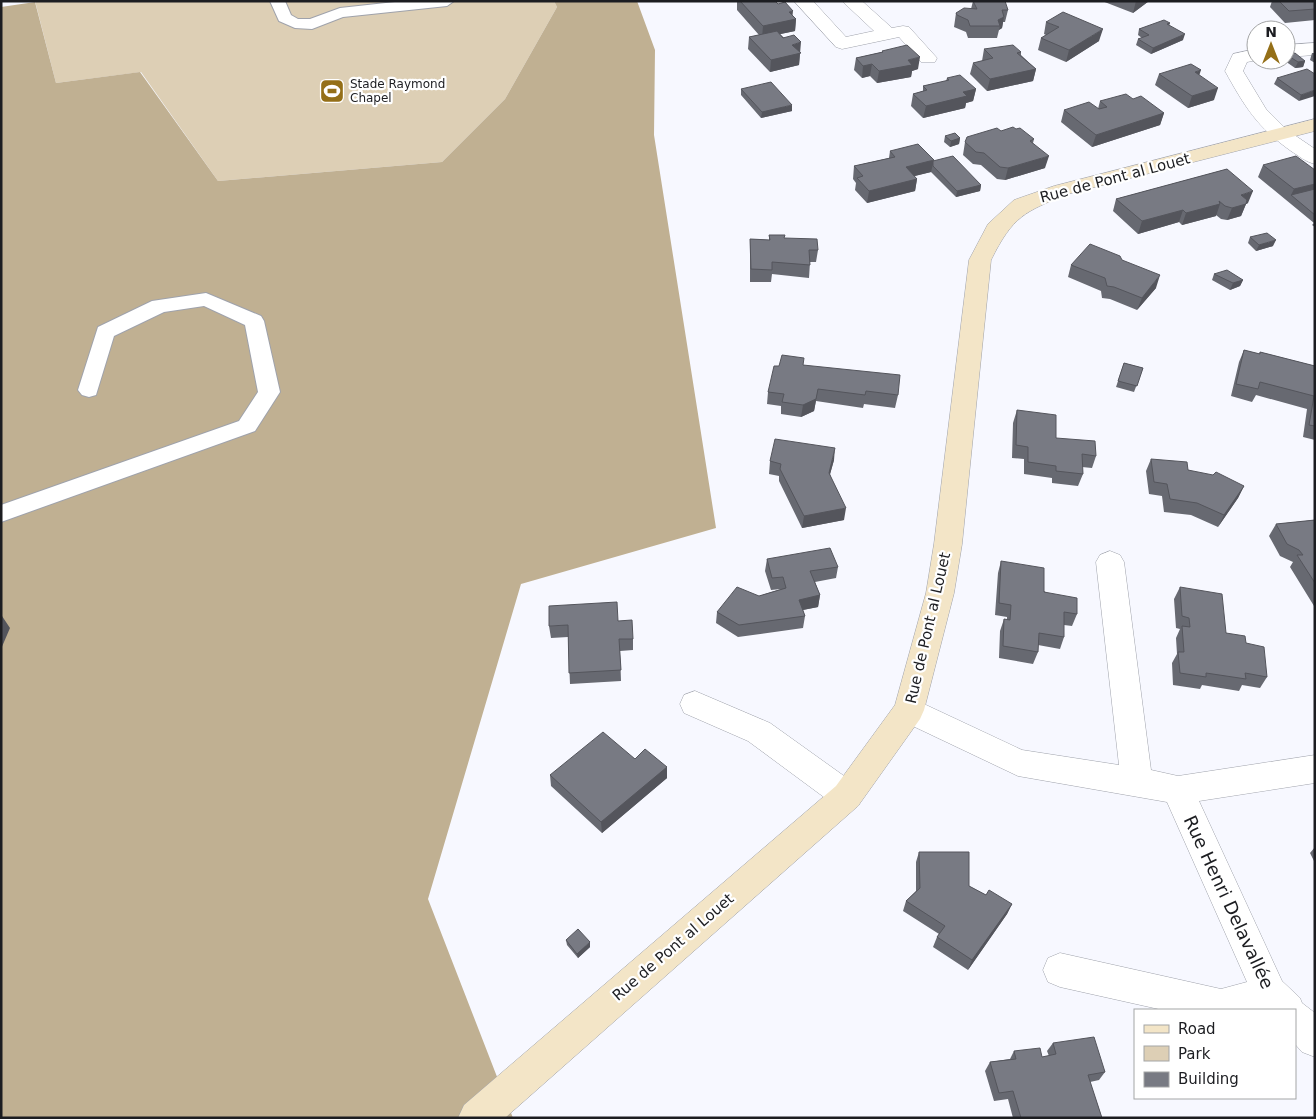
<svg xmlns="http://www.w3.org/2000/svg" width="1316" height="1119" font-family="'DejaVu Sans',sans-serif">
<style>
.green{fill:#ddcfb5}
.forest{fill:#c0b092}
.lines{fill:none;stroke-linecap:round;stroke-linejoin:round}
.lane-casing{stroke:#9fa2ab;stroke-width:2}
.street-casing{stroke:#9fa2ab;stroke-width:1}
.secondary-casing{stroke:#9fa2ab;stroke-width:1}
.lane{fill:#fff;fill-rule:evenodd}
.street{fill:#fff;fill-rule:evenodd}
.secondary{fill:#f3e5c7;fill-rule:evenodd}
.wall{fill:#676971}
.shaded-wall{fill:#54555c}
.building{fill:#787a83;stroke:#54555c}
.labels{text-anchor:middle;dominant-baseline:central;stroke-width:4.5;stroke-linejoin:round;paint-order:stroke}
.far-poi-label{font-size:12px;fill:#1c1d21;stroke:#fff;text-anchor:start}
.street-label{font-size:15px;fill:#1c1d21;stroke:#fff}
.near-street-label{font-size:18px;fill:#1c1d21;stroke:#fff}
</style>
<rect width="100%" height="100%" fill="#f7f8ff"/>
<path class="green" d="M35,1H554L557,7L505,99L442,162L218,181L141,72L56,83Z"/>
<path class="forest" d="M554,1H637L655,50L654,135L716,528L521,584L428,899L513,1118H1V7L35,2L56,83L140,72L218,181L442,162L505,99L557,7Z"/>
<g class="lines">
<defs>
<path id="lane" d="M270,1H285L291,15L298,19H310L340,8L404,1H454L447,6L343,17L312,29L295,28L279,21Z
M206,293L261,316L264,321L280,392L255,431L1,522V505L239,421L258,392L245,325L204,306L164,312L114,336L96,395L89,397L82,395L78,390L98,327L152,301Z"/>
<path id="street" d="M794,1H813L846,37L874,31L842,1H862L892,28L903,26L909,27L937,58L935,62H921L899,37L842,49L836,47Z
M1315,43V55L1286,57V45Z
M1256,49V60H1258L1247,62L1243,71L1266,109L1287,130L1315,149V164C1306,162 1299,156 1291,151C1257,127 1245,107 1225,71L1233,54Z
M1110,551L1120,555L1124,562L1151,770L1178,776L1315,755V783L1199,801L1282,981L1300,998L1302,1003L1315,1013V1057L1302,1052L1295,1044V1010H1163L1060,987L1048,982L1043,970L1048,958L1060,953L1221,989L1247,982L1167,802L1018,776L898,719L894,710L898,701L909,697L1022,750L1119,765L1096,562L1100,555Z
M695,691L770,723L858,786L863,796L858,806L847,810L836,806L748,741L684,713L680,704L684,695Z"/>
<path id="secondary" d="M1315,119V131L1068,194C1024,212 1013,216 991,260L962,544L954,593L924,710L920,719L858,806L505,1118H458L464,1105L836,786L895,705L926,593L934,544L969,260L988,224L1014,200L1054,186Z"/>
</defs>
<use href="#lane" class="lane-casing"/>
<use href="#street" class="street-casing"/>
<use href="#secondary" class="secondary-casing"/>
<use href="#lane" class="lane"/>
<use href="#street" class="street"/>
<use href="#secondary" class="secondary"/>
</g>
<path class="wall" d="M737,1H775L796,19L795,31L780,34L800,53L799,65L770,72L748,49L749,37L759,35L737,10Z
M973,1L1008,10L1005,22H1003L1002,28L999,30L997,38H968L966,32L954,27L956,13L971,9Z
M1102,1H1149L1133,13Z
M1272,1H1315V20L1285,23L1270,7Z
M1046,22L1099,41L1066,62L1038,50L1041,38L1046,35L1044,34Z
M1170,23L1169,26L1183,40L1151,54L1136,45L1138,39L1142,38L1138,35L1139,29Z
M984,49L1021,52V55L1036,69L1033,81L987,91L970,74L973,63L982,61Z
M882,51L918,69L912,71L911,77L877,83L870,76L862,78L854,70L856,58L882,52Z
M1312,53H1315V63L1310,60Z
M1287,55L1305,61L1303,67L1295,68L1285,61L1286,60Z
M1159,74L1199,75L1214,100L1188,108L1155,85Z
M1315,74L1299,101L1274,84L1277,78Z
M947,78L976,89L973,101L966,103L965,108L923,118L911,106L913,94L923,91V86L946,81Z
M741,89L792,111L761,118L741,95Z
M1133,99L1164,113L1160,125L1092,147L1061,122L1064,110L1098,109L1100,101Z
M1016,129L1034,139L1033,143L1045,168L1005,180L997,179L981,165L973,164L963,155L965,142L1001,131Z
M945,136L960,138L959,144L950,147L944,142Z
M890,151L933,161L981,185L980,191L956,197L931,172L914,176L917,179L915,191L867,203L855,190L856,183L853,179L854,166L889,158Z
M1263,165L1315,170V227L1312,225L1314,223L1258,177Z
M1227,169L1248,203L1246,204L1241,216L1227,220L1221,219L1216,215V216L1182,225L1179,222L1138,234L1113,211L1116,199Z
M769,235L784,238L818,250L816,262H810L809,278L772,274L771,282H750V239L769,240Z
M1250,237L1273,246L1256,251L1248,243Z
M1122,260L1156,288L1137,310L1110,299L1102,298L1101,291L1068,277L1071,265Z
M1214,274L1243,280L1240,286L1230,290L1212,280Z
M1244,350L1259,354L1260,352L1315,366V440L1303,437L1307,409L1256,395L1252,402L1231,396L1239,362Z
M1124,363L1143,368L1134,392L1116,387Z
M803,365L898,395L895,408L864,404L863,408L816,401L814,411L801,417L781,414V406L767,404L768,392L779,366Z
M1017,410L1056,438L1096,456L1092,468L1082,467L1083,474L1078,486L1052,483V478L1024,474V459L1012,458L1013,423Z
M1151,459L1188,470L1244,486L1238,498L1218,527L1191,515L1164,512L1162,496L1149,494L1146,471Z
M834,460L830,474L844,520L802,528L779,481V476L769,474L770,461Z
M1315,520V606H1314L1290,567L1293,562L1280,556L1269,536L1276,524Z
M767,559L838,567L836,578L815,582L820,595L818,607L803,610L805,616L803,628L738,637L716,623L717,612L759,596L781,589L771,590L765,571Z
M1001,561L1077,614L1072,626L1064,625V637L1060,649L1038,645V652L1033,664L999,658L1000,631L1004,619L1007,620V617L995,615L998,573Z
M1180,587L1226,633L1246,643L1267,677L1260,688L1242,685L1239,691L1202,685L1200,689L1173,685L1172,663L1177,654L1176,638L1180,629L1176,628L1174,599Z
M618,621L633,639V650L620,651L621,681L570,684L568,637L551,638L549,626Z
M667,767V778L602,833L551,786L550,775Z
M1315,847V863L1310,853Z
M919,852L969,886L986,895L1012,904L1007,914L968,970L933,947L937,937L939,934L903,911L906,901L916,891V862Z
M566,940L590,947L578,958L567,945Z
M1053,1043L1105,1072L1099,1080L1090,1082L1102,1118H1013L1008,1099L994,1101L985,1071L990,1062L1010,1059L1014,1051L1042,1057L1049,1056L1047,1051Z"/>
<path class="shaded-wall" d="M1136,1H1149L1133,13Z
M793,11L792,20L796,19L795,31L762,38L763,26L789,12Z
M1004,17L1002,28L999,30L1000,26L998,20Z
M1103,29L1099,41L1066,62L1069,50Z
M1185,34L1183,40L1151,54L1153,48Z
M801,42L799,65L770,72L771,60L792,45Z
M920,57L918,69L912,71L911,77L877,83L879,71L908,60Z
M1305,61L1303,67L1295,68L1298,62Z
M872,64L870,76L862,78L863,66Z
M1036,69L1033,81L987,91L990,79Z
M1201,70L1197,82L1195,72Z
M1218,88L1214,100L1188,108L1192,96Z
M976,89L973,101L966,103L965,108L923,118L926,106L963,92Z
M1315,90V96L1299,101L1301,95Z
M792,105V111L761,118L762,112Z
M1164,113L1160,125L1092,147L1096,135Z
M960,138L959,144L950,147L951,141Z
M1049,156L1045,168L1005,180L1008,168Z
M934,160L931,172L903,179L906,167Z
M917,179L915,191L867,203L869,191Z
M1315,184V194L1291,195L1294,189Z
M981,185L980,191L956,197L957,191Z
M1253,191L1248,203L1246,204L1241,216L1227,220L1232,208L1241,195Z
M1220,204L1216,216L1182,225L1186,213Z
M1183,210L1179,222L1138,234L1142,221Z
M1276,240L1273,246L1256,251L1259,245Z
M1160,275L1156,288L1137,310L1142,298Z
M1243,280L1240,286L1230,290L1233,283Z
M818,389L814,411L801,417L803,405Z
M835,448L834,460L827,485L829,473Z
M1244,486L1238,498L1218,527L1224,515Z
M846,508L844,520L802,528L804,516Z
M820,595L818,607L797,611L799,600Z
M2,616L10,628L1,649V618Z
M667,767V778L602,833L601,822Z
M1012,904L1007,914L968,970L972,960Z
M590,942V947L578,958L577,954Z"/>
<path class="building" d="M740,1H775L778,4L785,2L793,11L789,12L796,19L763,26Z
M973,1H1005L1008,10H1002L1004,17L998,20L1000,26H970L968,20L957,15L956,13L964,8L977,9Z
M1279,1H1315V9L1289,11Z
M1063,12L1103,29L1069,50L1041,38L1059,27L1046,22Z
M1164,20L1170,23L1167,24L1185,34L1153,48L1138,39L1149,35L1139,29Z
M777,31L783,38L794,35L801,42L792,45L801,53L771,60L749,37Z
M907,45L920,57L908,60L912,65L879,71L872,64L863,66L856,58L883,52L882,51Z
M1013,45L1021,52L1017,53L1036,69L990,79L973,63L993,58L984,49Z
M1295,53L1305,61L1298,62L1287,55Z
M1191,64L1201,70L1195,72L1218,88L1192,96L1159,74Z
M1307,69L1315,74V90L1301,95L1277,78Z
M960,75L976,89L963,92L967,96L926,106L913,94L927,90L923,86L949,80L947,78Z
M771,82L792,105L762,112L741,89Z
M1126,94L1133,99L1141,96L1164,113L1096,135L1064,110L1089,102L1099,109L1107,107L1100,101Z
M1013,127L1016,129L1020,128L1034,139L1030,141L1049,156L1008,168L1000,167L984,153L976,152L965,142L967,137L997,128L1001,131Z
M955,133L960,138L951,141L945,136Z
M918,144L934,160L906,167L917,179L869,191L857,178L863,176L854,166L895,157L890,151Z
M953,156L981,185L957,191L933,166V161Z
M1296,156L1315,170V184L1294,189L1263,165Z
M1227,169L1253,191L1241,195L1247,200L1246,204L1232,208L1225,206L1219,201L1220,204L1186,213L1183,210L1142,221L1116,199Z
M1315,189V215L1291,195Z
M1267,233L1276,240L1259,245L1250,237Z
M769,235H785L784,238L817,239L818,250H809L810,265L772,262V270L751,269L750,239L770,240Z
M1090,244L1120,256L1122,260L1160,275L1142,298L1114,287L1107,286L1105,278L1071,265Z
M1227,270L1243,280L1233,283L1214,274Z
M1244,350L1260,354V352L1315,366V426L1309,425L1314,396L1260,382L1258,389L1236,384Z
M782,355L804,358L803,365L900,375L898,395L866,391L865,395L818,389L816,399L803,405L782,402L784,394L768,392L774,366H779Z
M1124,363L1143,368L1137,386L1118,381Z
M1017,410L1056,415V438L1095,441L1096,456L1082,454L1083,474L1056,471V466L1028,462V447L1016,445Z
M775,439L835,448L829,473L846,508L804,516L780,469L781,464L770,461Z
M1151,459L1187,462L1188,470L1213,475L1216,472L1244,486L1224,515L1197,503L1170,499L1167,484L1154,482Z
M1315,520V583L1297,555H1303L1299,550L1287,544L1276,524Z
M830,548L838,567L810,571L820,595L799,600L805,616L739,625L717,612L737,587L759,596L786,588L783,577L772,578L767,559Z
M1001,561L1044,568V592L1077,598V614L1064,612V637L1039,633L1038,652L1003,646L1004,619L1010,620L1011,605L999,603Z
M1180,587L1222,594L1226,633L1245,636L1246,643L1264,647L1267,677L1245,673L1246,679L1206,673V677L1180,673L1178,652H1184L1182,626L1190,627L1189,618L1182,616Z
M617,602L618,621L632,620L633,639H619L621,670L569,673L568,625L549,626V606Z
M603,732L635,759L645,749L667,767L601,822L550,775Z
M919,852H969V886L986,895L989,890L1012,904L972,960L937,937L945,926L906,901L920,888Z
M578,929L590,942L577,954L566,940Z
M1094,1037L1105,1072L1088,1075L1102,1118H1021L1013,1091L999,1093L990,1062L1016,1059L1014,1051L1040,1048L1042,1057L1056,1054L1053,1043Z"/>
<defs>
<symbol id="stadium-square" viewBox="-11 -11 22 22"><rect x="-9" y="-9" width="18" height="18" rx="4" fill="#946f18" stroke="#fff"/><path d="M0-5a6.5 5 0 1 0 0 10a6.5 5 0 1 0 0-10ZM-3.5-1.8h7v3.6h-7Z" fill="#fff"/></symbol>
</defs>
<g fill-rule="evenodd">
<use href="#stadium-square" x="318" y="77" width="28" height="28"/>
</g>
<g class="labels">
<g class="far-poi-label">
<text x="350" y="84">Stade Raymond<tspan x="350" dy="14">Chapel</tspan></text>
</g>
<g class="street-label">
<text transform="translate(1115 178) rotate(-15)">Rue de Pont al Louet</text>
<text transform="translate(928 628) rotate(-77)">Rue de Pont al Louet</text>
<text transform="translate(673 947) rotate(-41)">Rue de Pont al Louet</text>
</g>
<g class="near-street-label">
<text transform="translate(1229 902) rotate(65)">Rue Henri Delavallée</text>
</g>
</g>
<rect width="1316" height="1119" fill="none" stroke="#1c1d21" stroke-width="5"/>
<rect x="1134" y="1009" width="162" height="90" fill="#ffffff" stroke="#a4a5a6"/>
<rect x="1144" y="1025" width="25" height="8" fill="#f3e5c7" stroke="#a4a5a6"/>
<text x="1178" y="1034" font-size="15" fill="#1c1d21">Road</text>
<rect x="1144" y="1046" width="25" height="15" fill="#ddcfb5" stroke="#a4a5a6"/>
<text x="1178" y="1059" font-size="15" fill="#1c1d21">Park</text>
<rect x="1144" y="1072" width="25" height="15" fill="#787a83" stroke="#a4a5a6"/>
<text x="1178" y="1084" font-size="15" fill="#1c1d21">Building</text>
<g transform="translate(1271 45)"><circle r="24" fill="#ffffff" stroke="#a4a5a6"/>
<path d="M0-4L9 19L0 12L-9 19Z" fill="#946f18"/>
<text y="-8" font-size="14" font-weight="bold" text-anchor="middle" fill="#1c1d21">N</text>
</g>
</svg>
